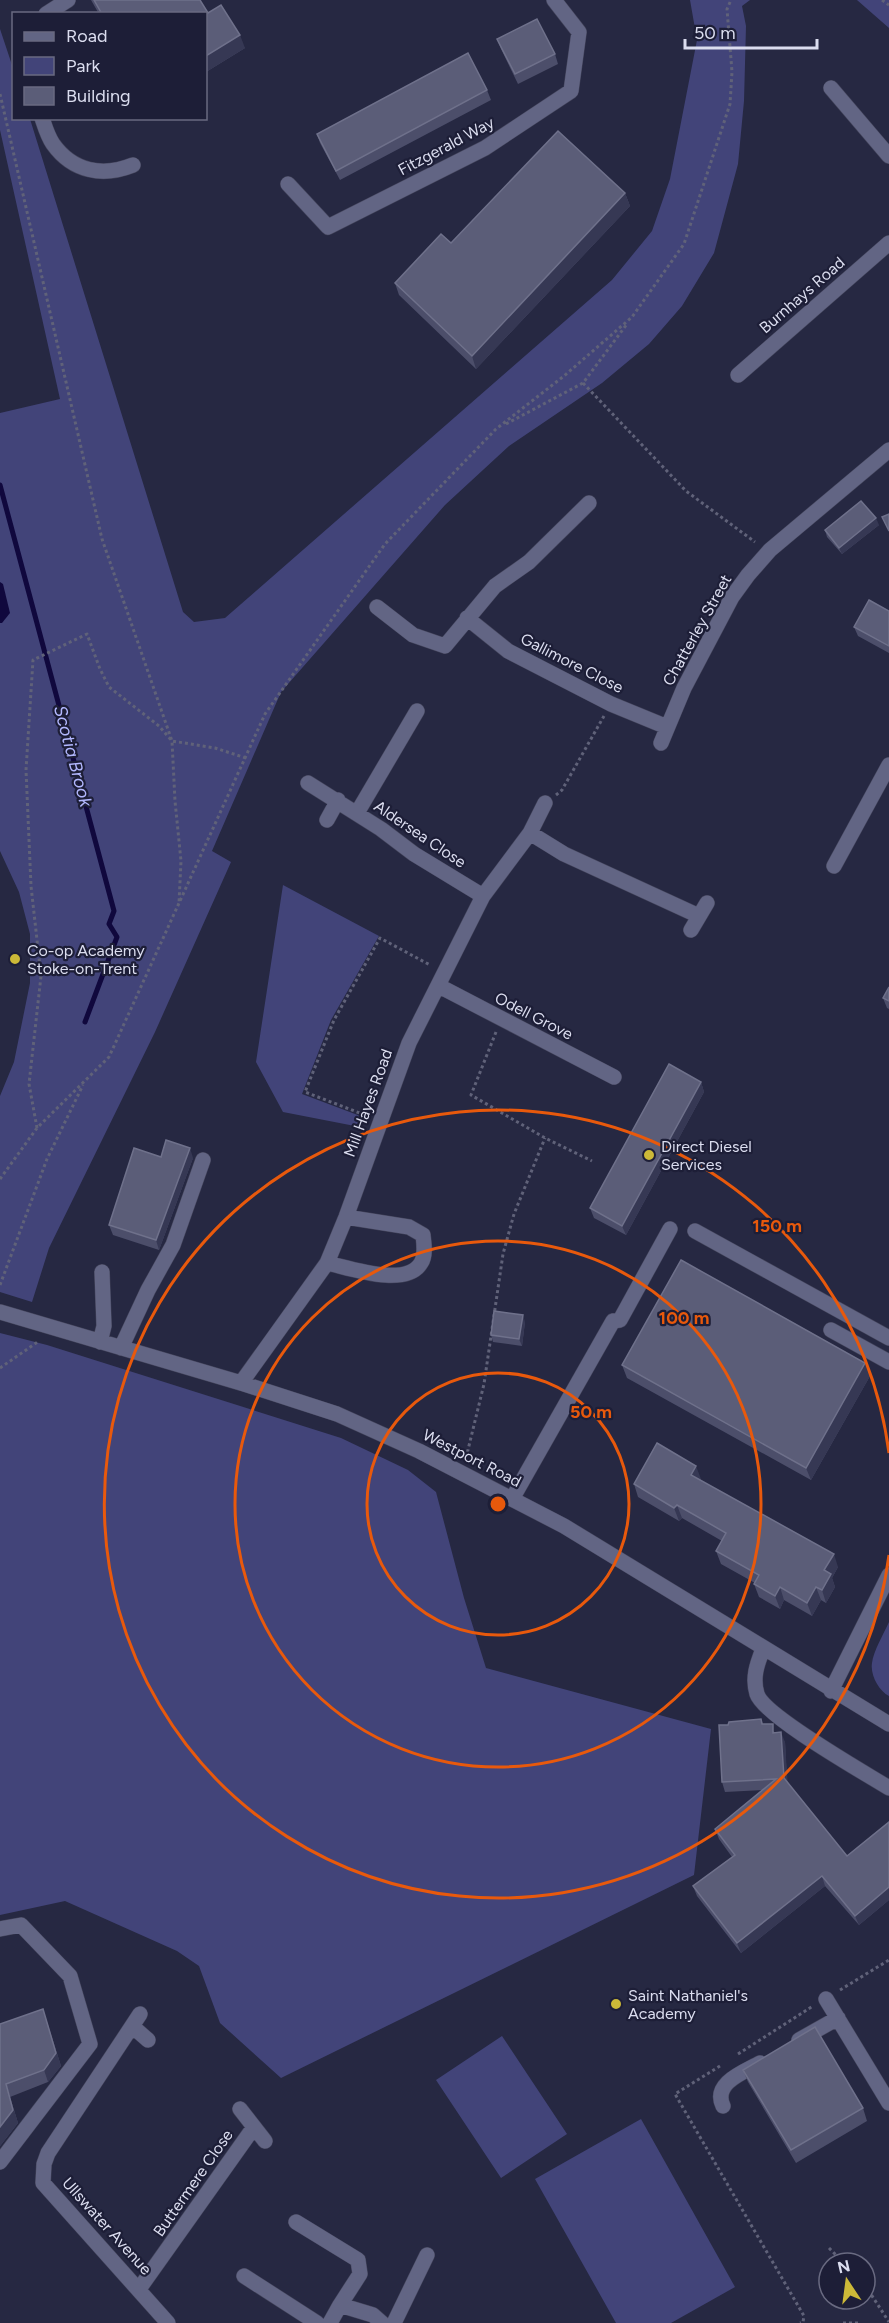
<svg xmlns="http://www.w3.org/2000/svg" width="889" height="2323" font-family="Figtree,sans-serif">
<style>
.green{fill:#424479}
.water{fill:#10083d}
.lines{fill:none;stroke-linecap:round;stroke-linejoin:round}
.stream{stroke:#10083d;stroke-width:5}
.minor-casing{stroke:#44455c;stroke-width:16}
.path{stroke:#606279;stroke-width:3;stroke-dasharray:3 3;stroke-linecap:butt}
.minor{stroke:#626584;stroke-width:15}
.wall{fill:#4c4e6a}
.shaded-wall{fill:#363854}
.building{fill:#5b5d78;stroke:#6f718b;stroke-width:1.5}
.ring{fill:none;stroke:#e8590c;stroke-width:3}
.poi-dot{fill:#ccb938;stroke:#1d1e37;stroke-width:2}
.labels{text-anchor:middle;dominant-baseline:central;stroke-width:4.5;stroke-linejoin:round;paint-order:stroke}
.street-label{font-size:16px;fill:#dbddef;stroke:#1d1e37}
.poi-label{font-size:16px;fill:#dbddef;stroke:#1d1e37;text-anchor:start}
.water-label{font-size:18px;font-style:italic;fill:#b2b7fe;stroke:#1d1e37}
.centre{fill:#e8590c;stroke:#1d1e37;stroke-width:3}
.ring-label{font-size:18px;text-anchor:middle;font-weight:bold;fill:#e8590c;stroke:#1d1e37;stroke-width:4.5;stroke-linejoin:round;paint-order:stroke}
</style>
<rect width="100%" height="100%" fill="#262842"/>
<path class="green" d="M690,0H750L742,6L746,26L744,101L738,164L714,253L682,306L649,344L602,383L509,446L445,505L281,692L212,851L231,862L155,1032L49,1248L32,1302L0,1292V1096L14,1062L30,983V934L19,892L0,851V413L60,399L0,130V29L13,68L14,118L30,119L183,612L194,622L225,618L612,280L652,231L670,179L697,40Z
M857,0H889V28Z
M283,885L379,936L331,1020L302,1094L363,1117L360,1127L283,1112L256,1062Z
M0,1333L47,1345L341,1438L408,1470L436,1492L464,1598L486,1668L711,1729L694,1875L281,2078L220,2023L199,1966L177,1951L65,1901L0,1915Z
M889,1622V1696C879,1691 870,1675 872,1663C873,1652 884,1633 889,1622Z
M502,2036L567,2134L501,2178L436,2080Z
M641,2119L735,2287L671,2323H616L535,2179Z"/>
<path class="water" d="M0,582L3,584L10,613L2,623H0Z"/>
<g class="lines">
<path class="stream" d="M0,485L114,911L109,924L117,937L85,1022"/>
<defs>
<path id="minor" d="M46,14L68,0
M831,88L889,156
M42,118C45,127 48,137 53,144C73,172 103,177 133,165
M288,184L328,227L485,148L571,91L579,32L554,0
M738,375L889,243
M377,607L413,635L445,646L495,586L529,562L589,503
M467,618L508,651L611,704L667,727
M661,743L684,688L732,597L748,575L770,550L889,450
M308,783L381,829L414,854L483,896
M357,813L417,711
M327,820L338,800
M530,833L564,854L699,916
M834,866L889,765
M691,930L707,903
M439,986L614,1077
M695,1231L889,1338
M327,1263C350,1268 406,1288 421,1263C426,1255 424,1244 423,1235L409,1227L346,1217
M0,1312L241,1383L337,1414L419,1451L564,1526L889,1724
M831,1330L889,1362
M100,1342L104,1326L102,1272
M121,1348L148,1290L173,1245L203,1160
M241,1383L327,1263L346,1217L409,1043L483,896L530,833L545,803
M512,1499L613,1321L620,1320L670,1229
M763,1649C757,1664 752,1678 757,1694C764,1716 865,1773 889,1788
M831,1691L889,1575
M0,1929L21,1925L70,1976L90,2044L0,2162
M826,1999L889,2103
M140,2014L48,2153L44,2164L43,2183L168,2323
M132,2026L148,2040
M799,2040L838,2018
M723,2106C712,2083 744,2072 760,2063
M240,2109L265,2141
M296,2222L358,2260L360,2274L340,2305
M244,2276L317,2323
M139,2289L254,2127
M330,2323L340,2305L373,2315L382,2323
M394,2323L427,2255"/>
</defs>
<use href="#minor" class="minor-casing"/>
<path class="path" d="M882,0L889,5
M0,94L102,539L172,741L175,801L181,861L179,903
M583,383L686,491L755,542
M506,424L583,383L627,324
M556,795L562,790L604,716
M496,1032L471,1095L545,1138L592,1161
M365,1115L305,1092L334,1020L380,938L430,965
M37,1128L29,1084L41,976L31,886L26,770L33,660L87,634L100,669L109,687L159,726L172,741L215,748L246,758
M0,1179L37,1128L109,1057L265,714L385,544L496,429L564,376L632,317L684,244L730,104L732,72L727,9L731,0
M0,1285L47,1159L83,1085
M0,1368L39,1341
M466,1458L484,1384L503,1254L514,1214L545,1138
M840,1990L889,1960
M738,2054L813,2006
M720,2066L675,2094L804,2316L803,2322L800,2323
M829,2248L844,2263
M865,2285L889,2322
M843,2323H859"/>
<use href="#minor" class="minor"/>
</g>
<path class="wall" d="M91,0H200L208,13L245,48L206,72V14H99Z
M497,39L555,54L558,64L518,84L501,49Z
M487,90L491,100L340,180L320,143L317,134Z
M625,193L630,206L476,369L399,295L395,283L451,243Z
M879,525L842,554L827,537L825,530Z
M889,611V653L858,636L854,627Z
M889,987V1009L887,1008L883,998Z
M701,1082L704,1092L626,1235L594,1218L590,1208Z
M193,1158L159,1250L113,1235L109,1225Z
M525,1322L522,1346L493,1342L491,1335Z
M865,1363L870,1376L811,1480L627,1378L622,1365Z
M701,1479L700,1480L838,1567L832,1578L835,1587L826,1603L821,1600L812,1616L784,1600L780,1609L759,1597L754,1584L755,1583L721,1564L716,1551L722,1541L682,1518L679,1521L638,1497L634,1484Z
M761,1719L763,1724L776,1733L785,1742L787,1782L847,1856L889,1822V1900L859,1925L825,1886L741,1953L697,1896L693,1886L732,1857L719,1839L715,1829L763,1790L725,1792L722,1782L728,1725Z
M43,2009L61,2066L48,2082L10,2097L18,2123L0,2146V2024Z
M743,2070L863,2108L867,2121L796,2163L748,2082Z"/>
<path class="shaded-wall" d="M240,35L245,48L206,72V56Z
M625,193L630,206L476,369L472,356Z
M876,518L879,525L842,554L839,548Z
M701,1082L704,1092L626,1235L622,1226Z
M190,1148L193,1158L159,1250L156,1240Z
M523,1315L525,1322L522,1346L519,1339Z
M865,1363L870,1376L811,1480L806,1468Z
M696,1466L701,1479L696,1488L691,1475Z
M677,1505L682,1518L679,1521L674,1508Z
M834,1554L838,1567L832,1578L835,1587L826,1603L822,1590L824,1570Z
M780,1587L784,1600L780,1609L775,1596Z
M816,1587L821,1600L812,1616L807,1603Z
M781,1732L785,1742L788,1788L784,1778Z
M822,1876L825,1886L741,1953L737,1943Z
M889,1887V1900L859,1925L855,1916Z
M43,2009L61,2066L48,2082L44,2070Z
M6,2084L18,2123L0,2146V2127Z"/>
<path class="building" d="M94,0H200L208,13L221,5L240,35L206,56V14H102Z
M537,19L555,54L515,74L497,39Z
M468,53L487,90L336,171L317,134Z
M558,131L625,193L472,356L395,283L441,234L451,243Z
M861,501L876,518L839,548L825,530Z
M889,514V531L882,517Z
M869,600L889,611V646L854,627Z
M889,987V1001L883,998Z
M669,1064L701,1082L622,1226L590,1208Z
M166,1140L190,1148L156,1240L109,1225L134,1148L161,1157Z
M681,1260L865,1363L806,1468L622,1365Z
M494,1311L523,1315L519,1339L491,1335Z
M657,1443L696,1466L691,1475L834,1554L824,1570L831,1574L822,1590L816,1587L807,1603L780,1587L775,1596L754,1584L759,1575L716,1551L726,1533L677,1505L674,1508L634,1484Z
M761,1719L762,1724H773V1733L781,1732L784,1778L847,1856L889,1822V1887L855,1916L822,1876L737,1943L693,1886L735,1855L715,1829L776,1779L722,1782L719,1725H728L729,1722Z
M43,2009L56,2053L44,2070L6,2084L13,2110L0,2127V2024Z
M815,2027L863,2108L791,2150L743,2070Z"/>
<g class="ring">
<circle cx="498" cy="1504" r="131"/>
<circle cx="498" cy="1504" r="263"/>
<path d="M889 1555A394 394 0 1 1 889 1453"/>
</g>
<g class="poi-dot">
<circle cx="15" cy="959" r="6"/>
<circle cx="649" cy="1155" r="6"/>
<circle cx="616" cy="2004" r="6"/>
</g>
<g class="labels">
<g class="street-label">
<text transform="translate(446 146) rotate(-28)">Fitzgerald Way</text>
<text transform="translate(802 295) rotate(-41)">Burnhays Road</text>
<text transform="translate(697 630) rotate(-61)">Chatterley Street</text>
<text transform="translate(572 663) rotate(27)">Gallimore Close</text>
<text transform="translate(420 834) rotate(34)">Aldersea Close</text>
<text transform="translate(534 1016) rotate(27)">Odell Grove</text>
<text transform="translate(368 1103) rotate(-70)">Mill Hayes Road</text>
<text transform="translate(472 1458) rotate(27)">Westport Road</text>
<text transform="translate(193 2183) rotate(-55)">Buttermere Close</text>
<text transform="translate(107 2226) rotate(48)">Ullswater Avenue</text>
</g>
<g class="poi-label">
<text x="27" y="950">Co-op Academy<tspan x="27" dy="18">Stoke-on-Trent</tspan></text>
<text x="661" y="1146">Direct Diesel<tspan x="661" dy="18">Services</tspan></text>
<text x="628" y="1995">Saint Nathaniel's<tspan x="628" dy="18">Academy</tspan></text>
</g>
<g class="water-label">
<text transform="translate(73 756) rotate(75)">Scotia Brook</text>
</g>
</g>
<circle cx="498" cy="1504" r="9" class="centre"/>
<g class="ring-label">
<text x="777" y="1232">150 m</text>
<text x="684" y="1324">100 m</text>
<text x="591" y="1418">50 m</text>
</g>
<rect x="12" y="12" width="195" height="108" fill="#1d1e37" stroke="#696a81" stroke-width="1.5"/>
<rect x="24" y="32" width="30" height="9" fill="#626584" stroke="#696a81" stroke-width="1.5"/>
<text x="66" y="42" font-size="18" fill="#dbddef">Road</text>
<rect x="24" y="57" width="30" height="18" fill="#424479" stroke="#696a81" stroke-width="1.5"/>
<text x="66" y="72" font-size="18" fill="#dbddef">Park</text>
<rect x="24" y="87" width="30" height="18" fill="#5b5d78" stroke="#696a81" stroke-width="1.5"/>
<text x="66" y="102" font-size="18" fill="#dbddef">Building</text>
<g transform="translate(847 2281) rotate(347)"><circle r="28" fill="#1d1e37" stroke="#696a81" stroke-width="1.5"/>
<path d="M0-4.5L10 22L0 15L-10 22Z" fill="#ccb938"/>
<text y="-9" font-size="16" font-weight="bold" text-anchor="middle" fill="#dbddef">N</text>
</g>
<path d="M685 39v9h132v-9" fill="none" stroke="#dbddef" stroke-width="3"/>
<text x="694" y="39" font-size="18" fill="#dbddef" stroke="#1d1e37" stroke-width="4.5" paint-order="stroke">50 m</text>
</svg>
